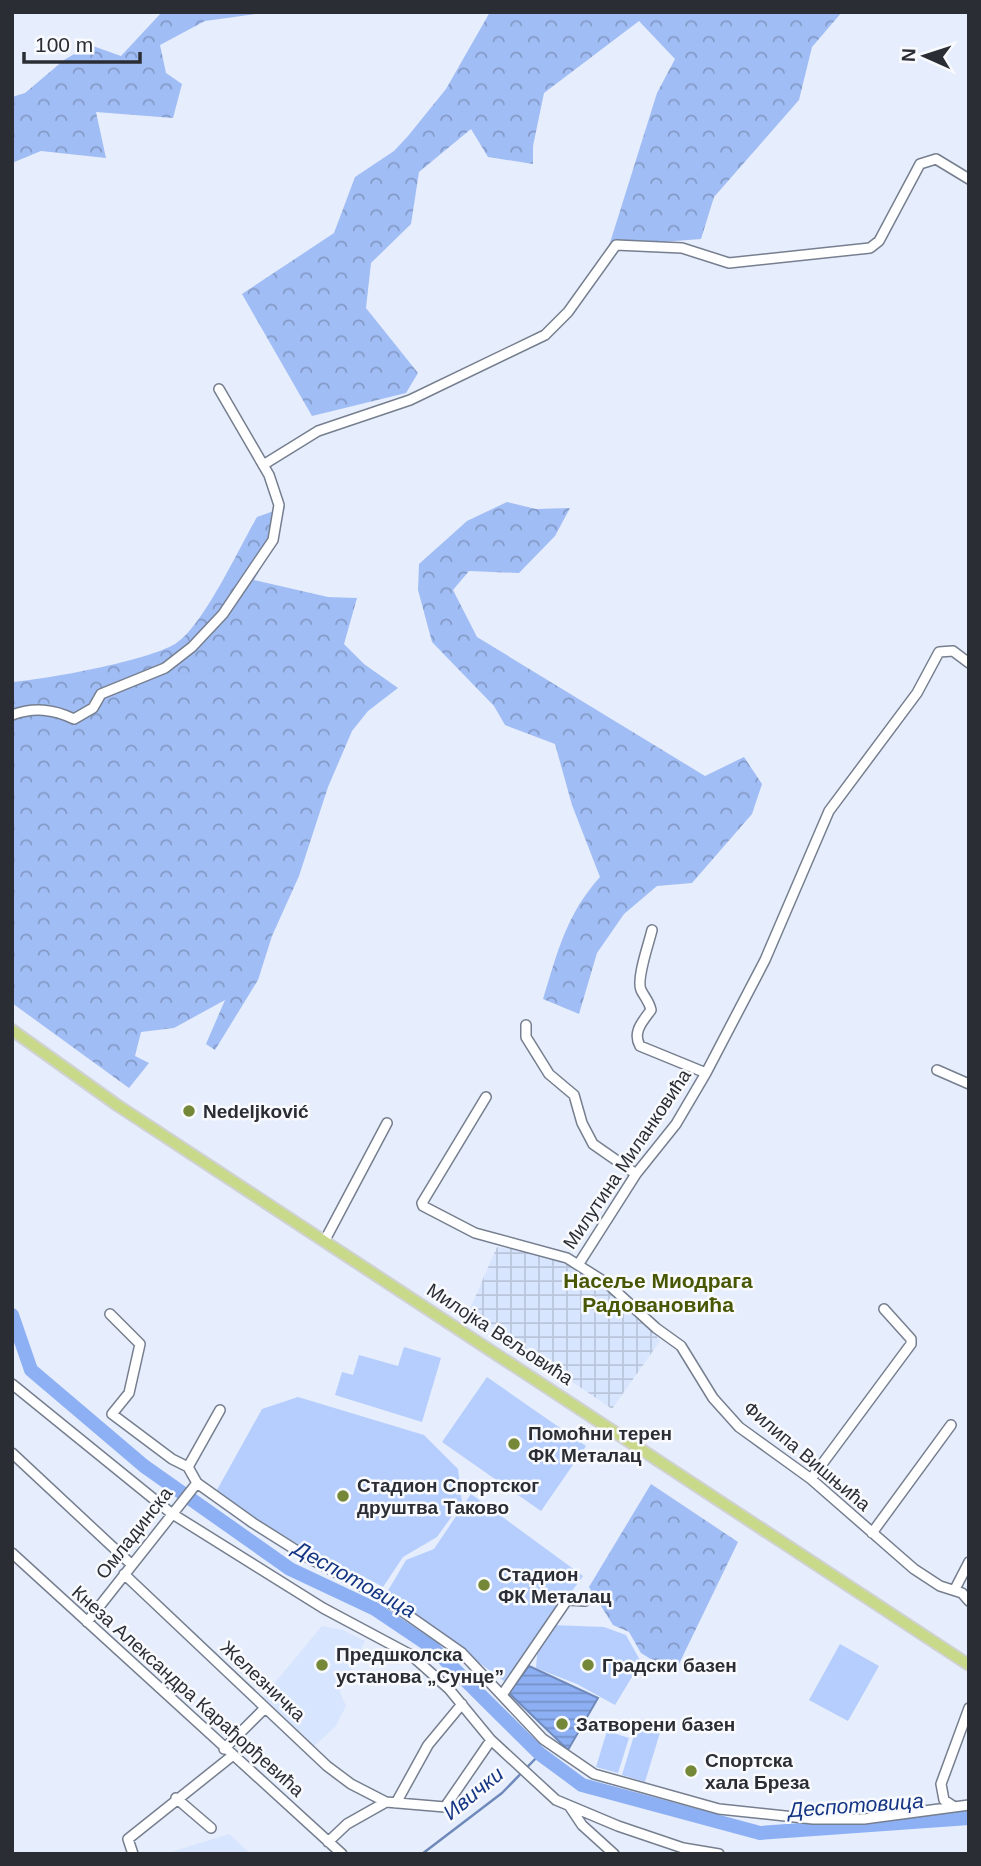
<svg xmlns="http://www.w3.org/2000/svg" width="981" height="1866" font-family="Helvetica,sans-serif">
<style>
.built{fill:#d8e5fe}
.industrial{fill:url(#industrial-grid)}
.forest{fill:url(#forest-crowns)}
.pitch{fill:#b5cefd}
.water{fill:url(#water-rules);stroke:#6f89bb;stroke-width:2}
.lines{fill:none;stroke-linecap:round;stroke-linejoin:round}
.stream{stroke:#6f89bb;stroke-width:2.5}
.river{stroke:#8db0f5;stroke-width:14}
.minor-casing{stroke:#767f8f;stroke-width:12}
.major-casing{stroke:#d0d1d2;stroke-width:14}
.minor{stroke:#fff;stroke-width:9}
.major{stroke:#c8d98a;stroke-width:10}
.poi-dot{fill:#758837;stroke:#f8fafe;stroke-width:2.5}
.labels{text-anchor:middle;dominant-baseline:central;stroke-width:5;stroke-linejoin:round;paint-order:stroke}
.poi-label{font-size:19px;font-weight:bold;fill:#2a2e34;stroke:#f8fafe;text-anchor:start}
.street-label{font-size:19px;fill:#2a2e34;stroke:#f8fafe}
.neighbourhood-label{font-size:21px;font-weight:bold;fill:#485704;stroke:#f8fafe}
.water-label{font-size:21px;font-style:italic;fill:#143583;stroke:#f8fafe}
</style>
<defs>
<pattern id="industrial-grid" width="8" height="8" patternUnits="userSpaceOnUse" patternTransform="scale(1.75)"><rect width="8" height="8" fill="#d8e5fe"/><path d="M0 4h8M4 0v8" fill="none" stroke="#bac5da"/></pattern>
<pattern id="forest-crowns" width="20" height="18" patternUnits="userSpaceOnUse" patternTransform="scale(1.75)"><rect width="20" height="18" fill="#a1bdf5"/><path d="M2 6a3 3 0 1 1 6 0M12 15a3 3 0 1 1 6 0" fill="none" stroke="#839ac7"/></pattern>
<pattern id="water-rules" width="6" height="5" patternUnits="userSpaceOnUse" patternTransform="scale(1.75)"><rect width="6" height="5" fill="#8db0f5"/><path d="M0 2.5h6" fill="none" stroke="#7390c7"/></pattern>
</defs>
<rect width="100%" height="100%" fill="#e6edfc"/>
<path class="built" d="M322,1626L343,1630L365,1641L340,1692L346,1706L335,1727L314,1746L263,1697Z
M229,1834L251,1854H170L171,1852Z"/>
<path class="industrial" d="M497,1247L563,1256L642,1314L660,1341L612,1409L469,1311Z"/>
<path class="forest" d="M162,12H270L205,21L160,45L166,73L182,84L173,118L96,112L106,158L41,151L12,163V97L25,93L64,60L90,45L121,56Z
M490,12H842L812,47L799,100L714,197L701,239L609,246L657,93L675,59L639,21L544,93L533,146V164L488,157L471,129L419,172L411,224L371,263L366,308L418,373L406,393L312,416L242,294L334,233L355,177L394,151L408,136L446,89Z
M507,502L536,509L570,508L555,536L519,573L469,571L453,590L477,637L705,776L744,757L762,784L752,814L692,883L657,886L624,914L597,953L579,1014L543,999C558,951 566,915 600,877L572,805L555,744L505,725L494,706L432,642L418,590L419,564L467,521Z
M285,507L272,548L254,580L328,597L357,598L344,644L364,664L398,688L368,711L352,731L328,787L299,876L272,936L258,980L215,1050L206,1044L225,1000L174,1028L141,1032L135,1056L149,1063L129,1088L12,1003V682C48,679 146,661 175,644C203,627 239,548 257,517Z
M651,1484L738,1542L678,1666L667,1669L641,1653L629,1632L613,1625L589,1587Z"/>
<path class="pitch" d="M404,1347L441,1358L422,1422L335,1395L342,1372L353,1375L359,1355L398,1366Z
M487,1377L586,1446L541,1511L442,1442Z
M298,1397L424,1435L458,1469L462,1502L437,1537L403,1557L383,1587L357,1573L352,1576L236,1507L217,1490L262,1409Z
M471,1494L583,1576L525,1655L508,1684L386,1594L406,1560L434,1549Z
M551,1625L604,1627L626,1635L641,1662L615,1705L577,1684L536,1668L538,1642Z
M840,1644L879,1666L848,1721L809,1700Z
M639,1719L662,1726L645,1782L622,1775Z
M607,1731L629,1738L618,1773L596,1767Z"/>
<path class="water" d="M529,1666L598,1698L568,1750L509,1693Z"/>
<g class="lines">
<path class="stream" d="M422,1854L502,1793L540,1754"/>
<path class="river" d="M12,1315L31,1370L144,1466L290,1569L375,1609L433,1648L540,1754L582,1785L760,1833L969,1818"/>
<defs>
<path id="minor" d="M263,465L318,431L410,400L545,335L568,312L616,245L682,248L729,263L870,248L879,241L920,164L936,159L969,179
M12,715C34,707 53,709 74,719L93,708L101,694L165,668L192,647L223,614L273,540L279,505L269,475L219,389
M652,930C649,943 636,979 641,990C645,998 649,1001 651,1010C643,1021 632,1032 640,1046L706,1073
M526,1025V1037L549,1074L574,1095L582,1123L593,1144L636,1174
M937,1070L969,1084
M486,1097L422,1203L423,1206L475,1233L567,1258L608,1284L656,1328L681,1346L713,1398L739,1427L811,1479L914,1569L940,1586L962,1593L969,1601
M325,1240L387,1123
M578,1265L636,1174L676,1124L706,1073L765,960L829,811L917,693L939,652L953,651L969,663
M110,1314L140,1344L129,1393L112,1414L172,1459L188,1467L197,1483L253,1523L307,1557L382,1597L462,1653L543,1739L594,1774L719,1809L813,1819H864L969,1805
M12,1384L171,1513L323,1608L411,1655L449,1689L491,1740L556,1800L618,1826L683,1848L719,1854
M12,1453L132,1565
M188,1467L220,1410
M811,1479L911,1344V1339L884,1309
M872,1533L951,1425
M12,1553L342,1854
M124,1574L327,1766L351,1784L386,1802L445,1807L491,1740
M955,1589L969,1562
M87,1622L197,1483
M502,1695L567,1600L585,1601
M224,1749L265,1708
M176,1798L211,1828
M396,1803L428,1745L462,1704
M953,1806L944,1800L941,1784L969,1708
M570,1807L582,1825L614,1854
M328,1842L347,1824L386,1802
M133,1854L128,1839L232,1756"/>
<path id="major" d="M12,1030L117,1105L969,1665"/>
</defs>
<use href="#minor" class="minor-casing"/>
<use href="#major" class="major-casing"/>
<use href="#minor" class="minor"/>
<use href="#major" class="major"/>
</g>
<g class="poi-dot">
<circle cx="189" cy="1111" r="7"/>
<circle cx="514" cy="1444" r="7"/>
<circle cx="343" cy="1496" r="7"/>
<circle cx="484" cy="1585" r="7"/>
<circle cx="322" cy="1665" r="7"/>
<circle cx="588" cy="1665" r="7"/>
<circle cx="562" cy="1724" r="7"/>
<circle cx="691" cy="1771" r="7"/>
</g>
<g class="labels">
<g class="poi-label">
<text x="203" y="1111">Nedeljković</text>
<text x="528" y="1433">Помоћни терен<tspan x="528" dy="22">ФК Металац</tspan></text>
<text x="357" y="1485">Стадион Спортског<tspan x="357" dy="22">друштва Таково</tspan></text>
<text x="498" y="1574">Стадион<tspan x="498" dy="22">ФК Металац</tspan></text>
<text x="336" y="1654">Предшколска<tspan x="336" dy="22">установа „Сунце”</tspan></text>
<text x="602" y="1665">Градски базен</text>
<text x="576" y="1724">Затворени базен</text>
<text x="705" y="1760">Спортска<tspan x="705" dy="22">хала Бреза</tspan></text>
</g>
<g class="street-label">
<text transform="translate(627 1159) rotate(-56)">Милутина Миланковића</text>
<text transform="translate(500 1334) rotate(33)">Милојка Вељовића</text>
<text transform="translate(807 1456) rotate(40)">Филипа Вишњића</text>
<text transform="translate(134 1533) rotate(-52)">Омладинска</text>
<text transform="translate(263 1681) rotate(43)">Железничка</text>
<text transform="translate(188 1691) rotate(42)">Кнеза Александра Карађорђевића</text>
</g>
<g class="neighbourhood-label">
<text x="658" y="1280">Насеље Миодрага<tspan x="658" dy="24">Радовановића</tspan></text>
</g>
<g class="water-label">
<text transform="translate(355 1579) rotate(29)">Деспотовица</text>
<text transform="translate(473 1793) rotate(-39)">Ивички</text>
<text transform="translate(856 1805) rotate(-4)">Деспотовица</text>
</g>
</g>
<rect width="981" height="1866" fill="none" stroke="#2a2e34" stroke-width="28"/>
<g transform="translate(925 56) rotate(273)" stroke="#f8fafe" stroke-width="5" paint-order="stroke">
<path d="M0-5L12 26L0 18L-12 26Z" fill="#2a2e34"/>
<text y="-10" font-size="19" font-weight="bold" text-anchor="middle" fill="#2a2e34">N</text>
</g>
<path d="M24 52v10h116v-10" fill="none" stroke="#2a2e34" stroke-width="3.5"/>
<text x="35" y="52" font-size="21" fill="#2a2e34" stroke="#f8fafe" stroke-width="5" paint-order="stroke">100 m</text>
</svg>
